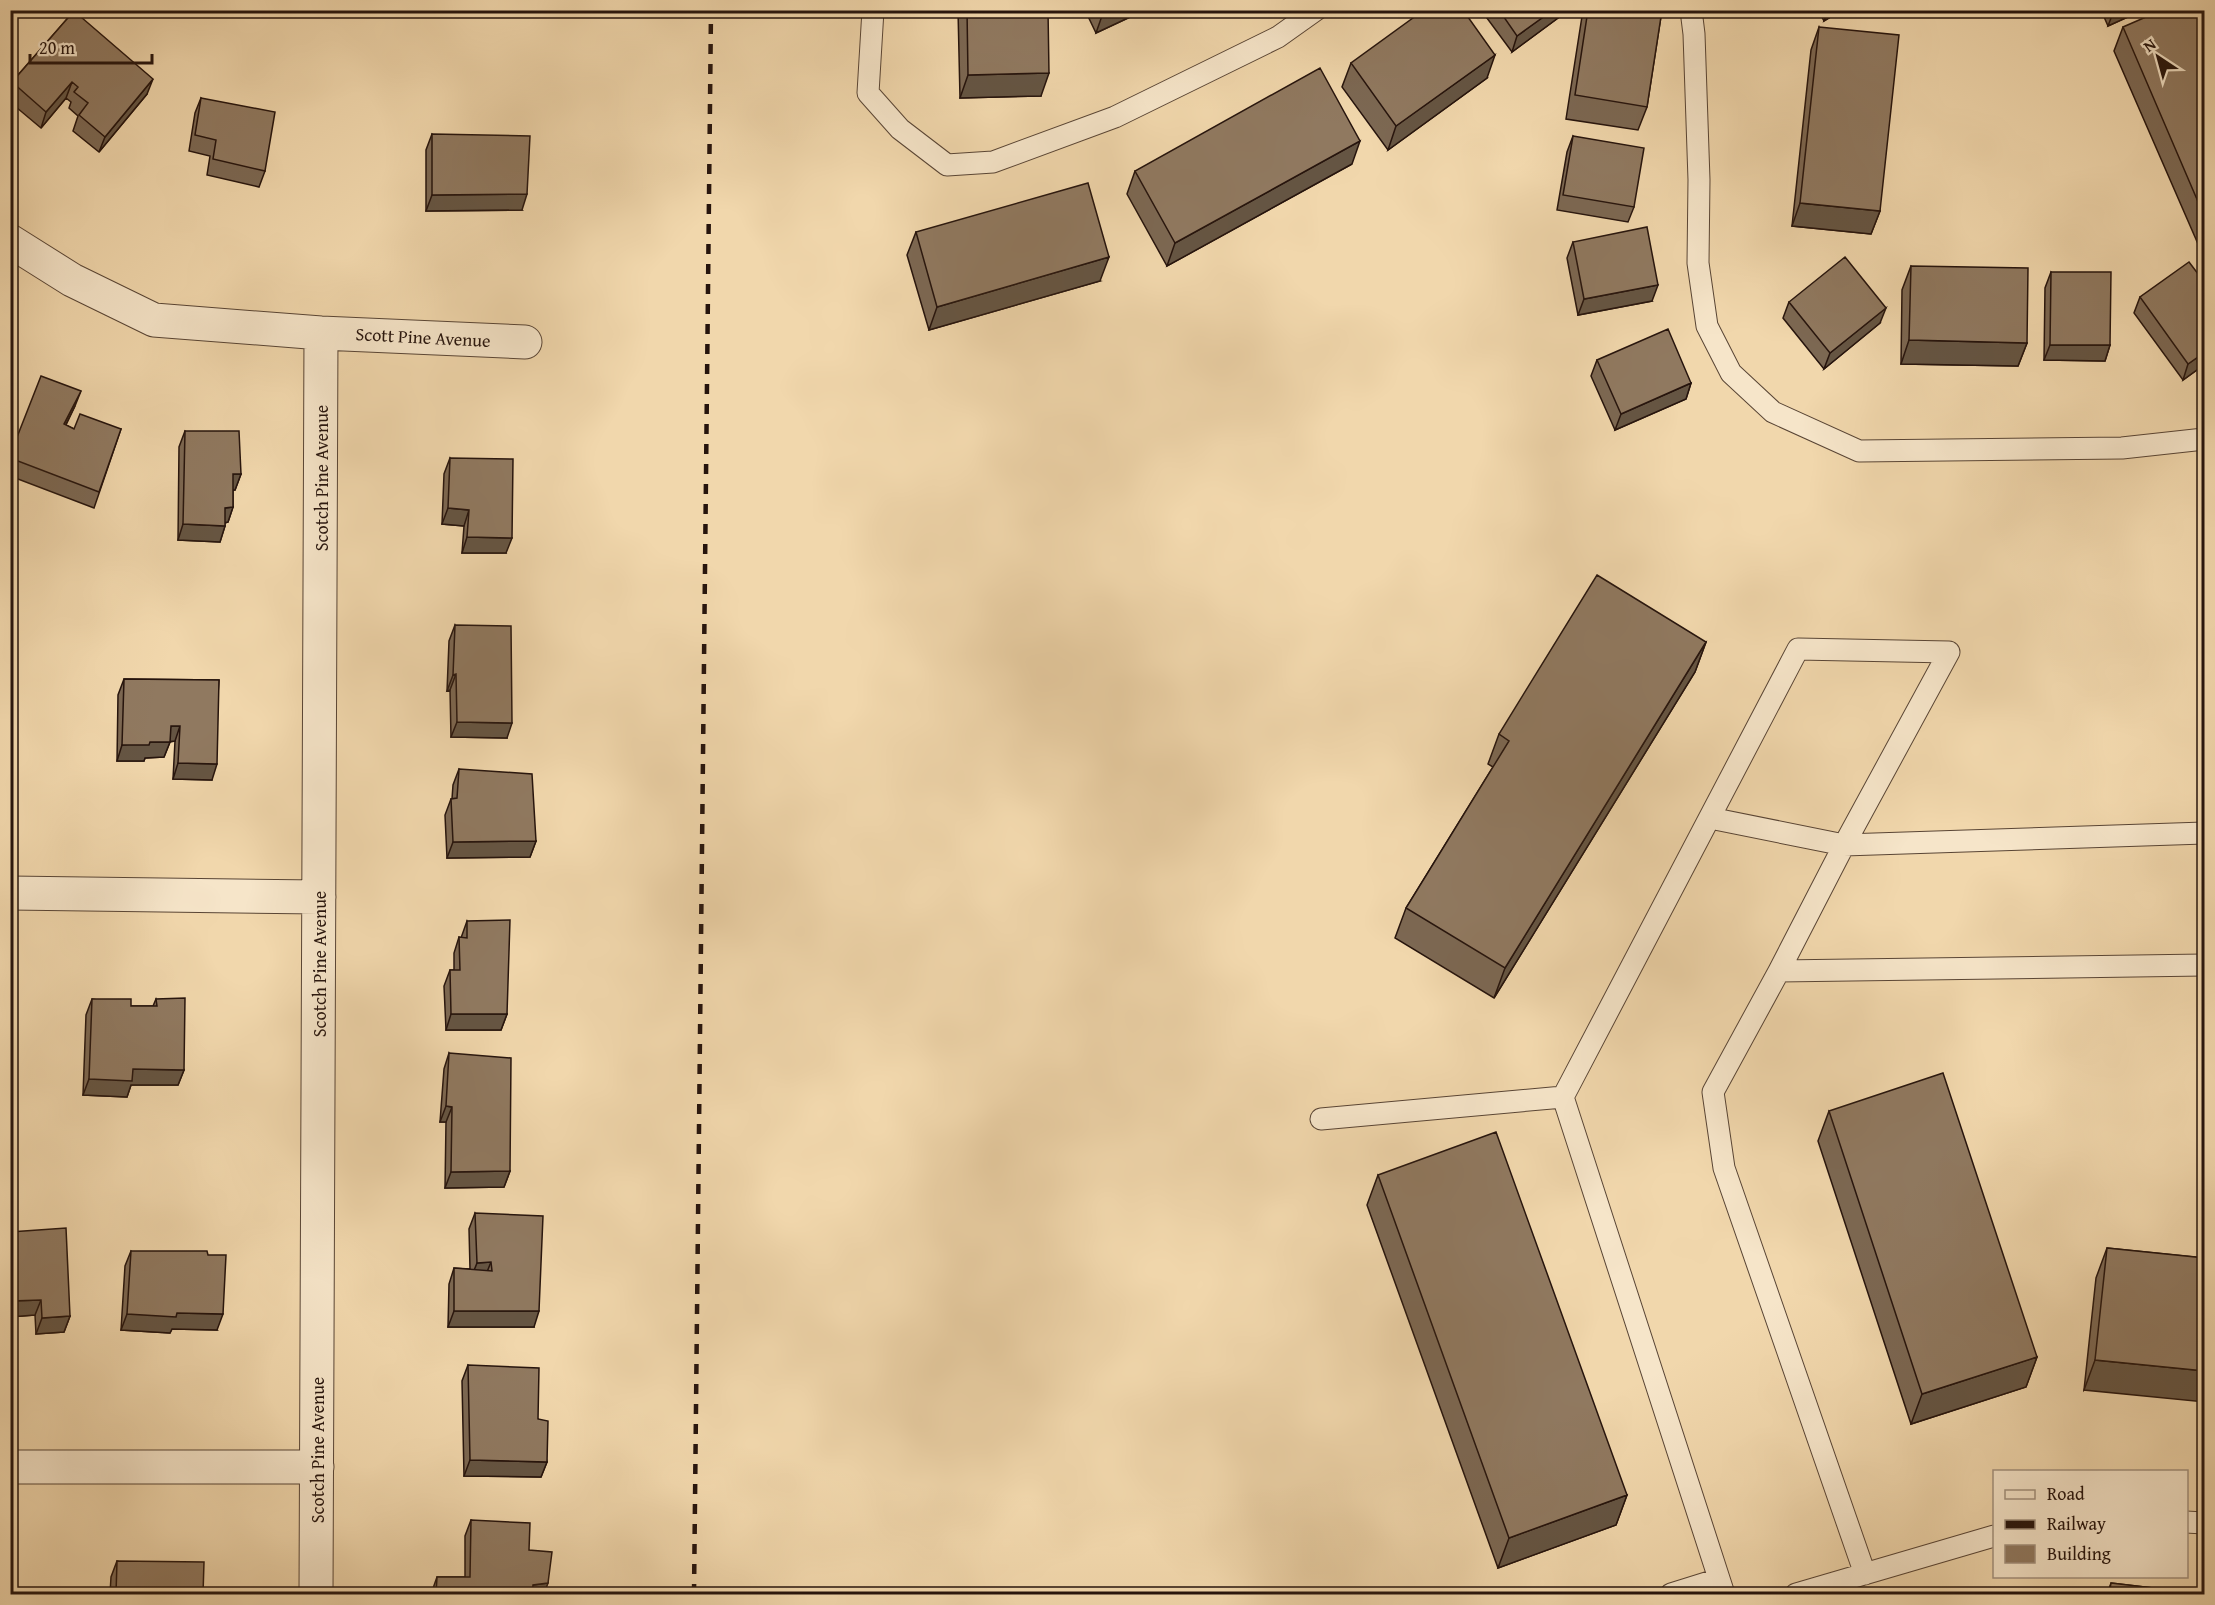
<svg xmlns="http://www.w3.org/2000/svg" width="2215" height="1605" font-family="'Gentium Book Plus',serif">
<style>
.lines{fill:none;stroke-linecap:round;stroke-linejoin:round}
.service-casing{stroke:#594535;stroke-width:23}
.minor-casing{stroke:#594535;stroke-width:35}
.service{stroke:#f6e5c9;stroke-width:21}
.minor{stroke:#f6e5c9;stroke-width:33}
.rail{stroke:#26140d;stroke-width:4.5;stroke-dasharray:10 10;stroke-linecap:butt}
.wall{fill:#7c6853;stroke:#26140d;stroke-width:1.5}
.shaded-wall{fill:#655543;stroke:#26140d;stroke-width:1.5}
.building{fill:#907960;stroke:#26140d;stroke-width:1.5}
.labels{text-anchor:middle;dominant-baseline:central;stroke-width:4.5;stroke-linejoin:round;paint-order:stroke}
.street-label{font-size:18px;fill:#26140d;stroke:#f6e5c9}
</style>
<rect width="100%" height="100%" fill="#f1d7ac"/>
<filter id="stains"><feTurbulence type="fractalNoise" baseFrequency=".00333" numOctaves="4"/><feColorMatrix values="0 0 0 0 .2 0 0 0 0 .09 0 0 0 0 .02 0 0 0 .5 -.17"/></filter>
<radialGradient id="worn" r=".72"><stop offset=".6" stop-color="#630" stop-opacity="0"/><stop offset="1" stop-color="#630" stop-opacity=".3"/></radialGradient>
<g class="lines">
<defs>
<path id="service" d="M873,10L868,93L900,129L947,165L993,162L1115,117L1278,37L1316,10
M1691,10L1694,34L1699,180L1698,263L1707,326L1731,373L1773,412L1859,451L2122,448L2204,439
M1710,818L1844,845L1779,971L2204,965
M1779,971L1713,1092L1724,1168L1865,1574
M1563,1097L1724,1594
M1321,1119L1563,1097L1798,649L1949,652L1844,845L2204,833
M2186,1522L2204,1523
M1671,1594L1719,1579
M1796,1594L1994,1536"/>
<path id="minor" d="M10,241L72,280L154,320L321,333L525,342
M10,893L319,897
M10,1467H317
M316,1594L321,333"/>
</defs>
<use href="#service" class="service-casing"/>
<use href="#minor" class="minor-casing"/>
<use href="#service" class="service"/>
<use href="#minor" class="minor"/>
<path class="rail" d="M694,1594L711,10"/>
</g>
<path class="wall" d="M958,10H1048L1041,96L960,98Z
M1085,10H1145L1096,33Z
M1481,10H1564L1562,15L1512,52Z
M1583,10H1662L1647,107L1638,130L1566,119Z
M1818,10H1842L1824,21Z
M2101,10H2143L2108,26Z
M74,11L147,94L99,152L73,131L78,116L69,108L71,102L66,98L41,128L10,102V87L12,82Z
M2205,25V260L2114,51L2123,27Z
M1819,27L1880,211L1871,234L1792,226L1811,50Z
M1351,63L1487,78L1388,150L1342,87Z
M201,98L265,171L259,187L207,175L210,156L189,151L195,113Z
M432,134L522,210L426,211V150Z
M1573,136L1634,207L1628,222L1557,210L1567,152Z
M1352,164L1167,266L1127,194L1135,171Z
M916,232L1100,281L929,330L907,255Z
M1573,242L1652,301L1578,315L1567,258Z
M1911,266L2027,343L2018,366L1901,364L1902,290Z
M2051,272L2110,345L2105,361L2044,360L2045,288Z
M2205,283V364L2183,380L2134,313L2140,297Z
M1789,302L1880,323L1824,369L1783,318Z
M1597,360L1691,383L1686,399L1615,430L1591,376Z
M75,406L66,425L74,429H121L94,508L10,476V455Z
M185,431L241,474L235,490H233V507L228,522L225,523V526L220,542L178,540L179,447Z
M450,458L506,553H462L464,526L442,524L444,474Z
M455,625L507,738L451,737L450,690L447,691L449,641Z
M1706,642L1695,672L1494,998L1395,938L1406,908L1493,767L1488,764L1499,734Z
M124,679L219,680L212,780L173,779L175,741L170,742L164,757L145,758L144,761H117L118,695Z
M459,769L536,841L530,857L447,858L445,815L451,799H452L453,785Z
M467,921L507,1014L501,1030H446L444,986L450,970H454V953L459,937L461,938Z
M92,999L131,1006H153L156,999L184,1070L178,1085H131L127,1097L83,1095L86,1015Z
M449,1053L510,1171L504,1187L445,1188L446,1122H440L444,1069Z
M1829,1111L2037,1357L2026,1387L1911,1424L1818,1141Z
M1378,1175L1627,1495L1616,1525L1498,1568L1367,1205Z
M475,1213L534,1327H448L449,1284L454,1268L470,1269L469,1229Z
M10,1232L70,1316L64,1332L36,1334L35,1315L10,1317Z
M2107,1248L2205,1258L2084,1390L2096,1278Z
M131,1251L217,1330L172,1329L170,1333L121,1330L125,1266Z
M468,1365L538,1419L547,1462L541,1477L464,1476L462,1381Z
M471,1520L529,1550L544,1594H431L437,1577H465V1536Z
M117,1561L203,1594H110L111,1577Z
M2111,1583L2204,1594H2107Z"/>
<path class="shaded-wall" d="M1104,10H1145L1096,33Z
M1553,10H1564L1562,15L1512,52L1517,36Z
M1828,10H1842L1824,21Z
M2114,10H2143L2108,26Z
M1495,55L1487,78L1388,150L1396,126Z
M1049,73L1041,96L960,98L968,75Z
M153,79L147,94L99,152L105,137Z
M72,82L66,98L41,128L46,112Z
M1360,141L1352,164L1167,266L1175,243Z
M527,194L522,210L426,211L432,195Z
M1800,203L1880,211L1871,234L1792,226Z
M1109,257L1100,281L929,330L937,307Z
M1658,285L1652,301L1578,315L1584,299Z
M1886,308L1880,323L1824,369L1830,353Z
M1909,340L2027,343L2018,366L1901,364Z
M2050,345H2110L2105,361L2044,360Z
M2205,352V364L2183,380L2188,364Z
M1691,383L1686,399L1615,430L1621,414Z
M81,391L75,406L58,440L64,424Z
M233,474H241L235,490H227Z
M233,507L228,522L219,524L225,508Z
M448,508L469,510L464,526L442,524Z
M183,524L225,526L220,542L178,540Z
M467,537L512,538L506,553H462Z
M1706,642L1695,672L1494,998L1505,968Z
M456,674L450,690L447,691L453,675Z
M457,722L512,723L507,738L451,737Z
M171,726H180L175,741L165,742Z
M150,742H170L164,757L145,758L144,761H117L122,745Z
M178,763L217,764L212,780L173,779Z
M536,841L530,857L447,858L453,842Z
M451,1014H507L501,1030H446Z
M133,1069L184,1070L178,1085H131L127,1097L83,1095L89,1079Z
M446,1106L452,1107L446,1122H440Z
M510,1171L504,1187L445,1188L451,1172Z
M491,1262L485,1277L471,1278L477,1263Z
M41,1300L35,1315L10,1317V1301Z
M454,1311H539L534,1327H448Z
M177,1313L223,1314L217,1330L172,1329L170,1333L121,1330L127,1314Z
M70,1316L64,1332L36,1334L42,1318Z
M2037,1357L2026,1387L1911,1424L1922,1394Z
M2095,1360L2205,1371V1402L2084,1390Z
M470,1460L547,1462L541,1477L464,1476Z
M1627,1495L1616,1525L1498,1568L1509,1538Z
M548,1583L544,1594H530L533,1585Z"/>
<path class="building" d="M967,10H1048L1049,73L968,75Z
M1424,10H1463L1495,55L1396,126L1351,63Z
M1499,10H1553L1517,36Z
M1588,10H1662L1647,107L1575,95Z
M2162,10H2198L2205,25V218L2123,27Z
M74,11L153,79L105,137L79,115L88,103L74,92L78,87L72,82L46,112L12,82Z
M1819,27L1899,35L1880,211L1800,203Z
M1320,68L1360,141L1175,243L1135,171Z
M201,98L275,112L265,171L213,159L216,140L195,135Z
M432,134L530,136L527,194L432,195Z
M1573,136L1644,148L1634,207L1563,195Z
M1088,183L1109,257L937,307L916,232Z
M1647,227L1658,285L1584,299L1573,242Z
M1845,257L1886,308L1830,353L1789,302Z
M2189,262L2205,283V352L2188,364L2140,297Z
M1911,266L2028,268L2027,343L1909,340Z
M2051,272H2111L2110,345H2050Z
M1668,329L1691,383L1621,414L1597,360Z
M41,376L81,391L64,424L74,429L80,414L121,429L99,492L10,458V455Z
M185,431H239L241,474H233V507L225,508V526L183,524Z
M450,458L513,459L512,538L467,537L469,510L448,508Z
M1597,575L1706,642L1505,968L1406,908L1509,741L1499,734Z
M455,625L511,626L512,723L457,722L456,674L453,675Z
M124,679L219,680L217,764L178,763L180,726H171L170,742H150L149,745H122Z
M459,769L532,774L536,841L453,842L451,799L457,798Z
M510,920L507,1014H451L450,970H460L459,937L467,938V921Z
M185,998L184,1070L133,1069L132,1081L89,1079L92,999H131V1006H157L156,999Z
M449,1053L511,1058L510,1171L451,1172L452,1107L446,1106Z
M1943,1073L2037,1357L1922,1394L1829,1111Z
M1496,1132L1627,1495L1509,1538L1378,1175Z
M475,1213L543,1216L539,1311H454V1268L492,1271L491,1262L477,1263Z
M66,1228L70,1316L42,1318L41,1300L10,1301V1232Z
M2107,1248L2205,1258V1371L2095,1360Z
M131,1251H207L208,1255H226L223,1314L177,1313L176,1317L127,1314Z
M468,1365L539,1368L538,1419L548,1421L547,1462L470,1460Z
M471,1520L530,1523L529,1550L552,1552L548,1583L533,1585L532,1594H436L437,1577H470Z
M117,1561L204,1562L203,1594H116Z
M2111,1583L2204,1594H2109Z"/>
<g class="labels">
<g class="street-label">
<text transform="translate(423 337) rotate(3)">Scott Pine Avenue</text>
<text transform="translate(321 478) rotate(-90)">Scotch Pine Avenue</text>
<text transform="translate(319 964) rotate(-90)">Scotch Pine Avenue</text>
<text transform="translate(317 1450) rotate(-90)">Scotch Pine Avenue</text>
</g>
</g>
<rect width="2215" height="1605" fill="none" stroke="#f1d7ac" stroke-width="36"/>
<rect x="12" y="12" width="2191" height="1581" fill="none" stroke="#26140d" stroke-width="3"/>
<rect x="18" y="18" width="2179" height="1569" fill="none" stroke="#26140d" stroke-width="1.5"/>
<rect x="1993" y="1470" width="195" height="108" fill="#f6e5c9" stroke="#a3917e" stroke-width="1.5"/>
<rect x="2005" y="1490" width="30" height="9" fill="#f6e5c9" stroke="#a3917e" stroke-width="1.5"/>
<text x="2047" y="1500" font-size="18" fill="#26140d">Road</text>
<rect x="2005" y="1520" width="30" height="9" fill="#26140d" stroke="#a3917e" stroke-width="1.5"/>
<text x="2047" y="1530" font-size="18" fill="#26140d">Railway</text>
<rect x="2005" y="1545" width="30" height="18" fill="#907960" stroke="#a3917e" stroke-width="1.5"/>
<text x="2047" y="1560" font-size="18" fill="#26140d">Building</text>
<g transform="translate(2158 57) rotate(324)" stroke="#f6e5c9" stroke-width="4.5" paint-order="stroke">
<path d="M0-4.5L10 22L0 15L-10 22Z" fill="#26140d"/>
<text y="-9" font-size="16" font-weight="bold" text-anchor="middle" fill="#26140d">N</text>
</g>
<path d="M30 54v9h122v-9" fill="none" stroke="#26140d" stroke-width="3"/>
<text x="39" y="54" font-size="18" fill="#26140d" stroke="#f6e5c9" stroke-width="4.5" paint-order="stroke">20 m</text>
<rect width="100%" height="100%" filter="url(#stains)"/>
<rect width="100%" height="100%" fill="url(#worn)"/>
</svg>
